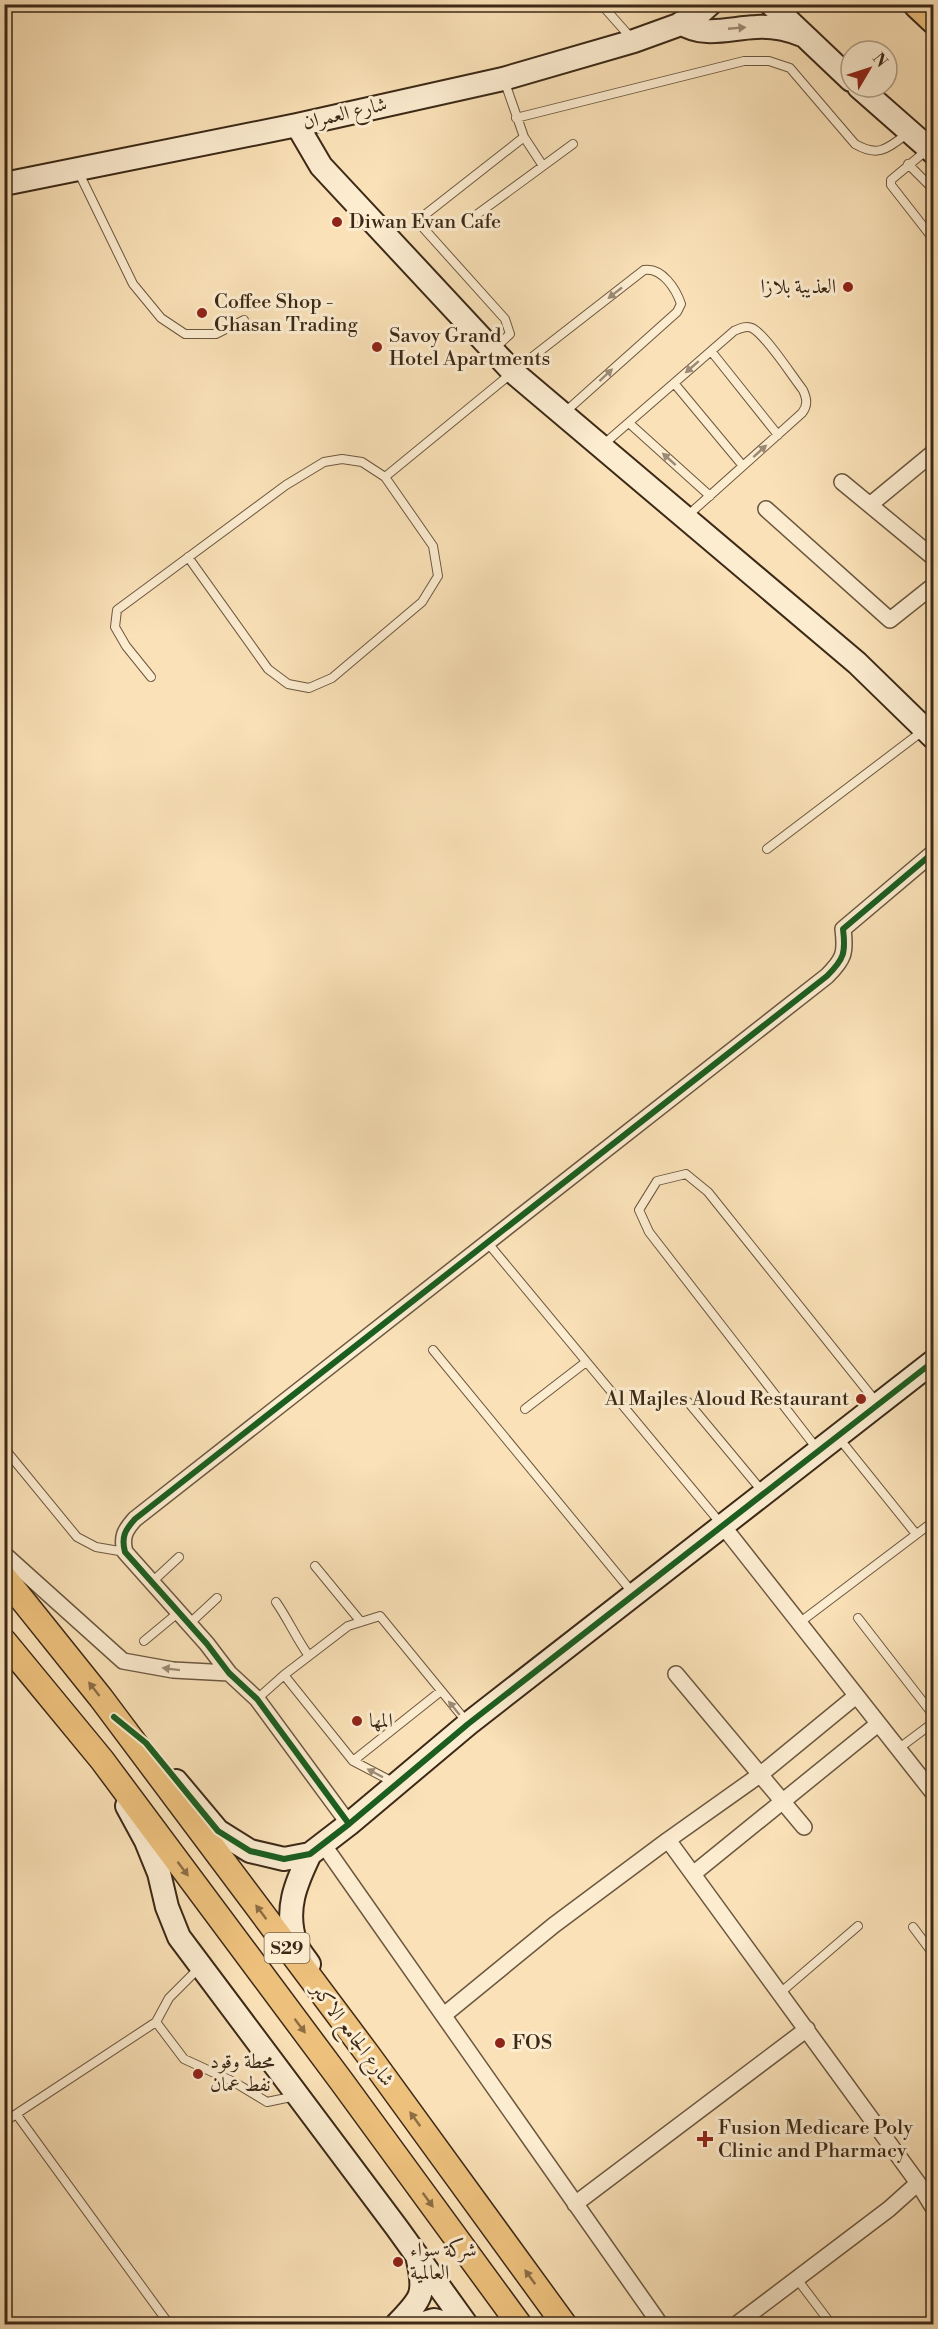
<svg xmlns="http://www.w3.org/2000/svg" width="938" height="2329" font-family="'Libre Bodoni',Amiri,serif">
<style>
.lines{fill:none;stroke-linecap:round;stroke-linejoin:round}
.lane-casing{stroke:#6c573f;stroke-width:10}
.street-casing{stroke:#6c573f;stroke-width:18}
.secondary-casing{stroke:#3c2917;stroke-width:26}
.primary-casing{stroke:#3c2917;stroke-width:27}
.highway-casing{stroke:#3c2917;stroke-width:32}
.lane{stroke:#fcecd0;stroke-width:8}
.street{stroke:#fcecd0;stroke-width:15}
.secondary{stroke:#fcecd0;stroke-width:22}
.primary{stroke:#edc07c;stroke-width:24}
.highway{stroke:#edc07c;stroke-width:28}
.cycleway-casing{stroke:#fcecd0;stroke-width:10}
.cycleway{stroke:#1b5e20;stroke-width:6}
.oneway{fill:#9c8a74}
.oneway2{fill:#8c6d44}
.poi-dot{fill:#8f2418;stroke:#fcecd0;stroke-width:2}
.labels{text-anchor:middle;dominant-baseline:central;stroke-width:6;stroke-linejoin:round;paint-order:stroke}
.shield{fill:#fcecd0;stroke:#76644e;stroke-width:1.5}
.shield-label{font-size:18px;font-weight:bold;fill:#3c2917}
.street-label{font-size:20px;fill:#3c2917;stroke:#fcecd0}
.poi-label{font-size:20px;fill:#3c2917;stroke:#fcecd0;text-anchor:start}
</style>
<rect width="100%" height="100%" fill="#fae1b7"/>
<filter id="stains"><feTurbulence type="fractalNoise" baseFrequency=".00333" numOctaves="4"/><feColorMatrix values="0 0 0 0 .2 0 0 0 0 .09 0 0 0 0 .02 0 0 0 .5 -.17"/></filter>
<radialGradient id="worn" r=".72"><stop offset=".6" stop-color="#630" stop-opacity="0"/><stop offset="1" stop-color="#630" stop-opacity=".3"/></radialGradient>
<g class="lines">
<defs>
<path id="lane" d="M601,4L632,39
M516,118L744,61H769L790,68L855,144C879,158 888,148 908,133
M524,137L543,166
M927,150L891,180V185L934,240
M908,164L934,190
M78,171L133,284L161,318L185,334H216L244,320
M468,221L573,144
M494,349L510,334L505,319L417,221L524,137L504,80
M711,351L778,435
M674,383L743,466
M629,423L710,496
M604,444L734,331C739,329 746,325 752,328C766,335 792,376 803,390C807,399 808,405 802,413L686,517
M385,477L513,372L644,270C662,267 676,289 681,304L677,312L564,413
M151,677L126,646L115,627L117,610L286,485L324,462L342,459L362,462L385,477L433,546L438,576L422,602L332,678L309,688L288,684L268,669L188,557
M767,849L924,730
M487,1242L722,1525
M433,1350L632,1592
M688,1402L762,1491
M525,1409L586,1362
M838,1437L916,1534
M4,1448L77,1537L96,1547L125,1552
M818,1450L649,1232L639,1210L657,1181L686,1174L708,1192L877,1403
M315,1566L361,1622
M931,1574L934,1577
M152,1582L179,1557
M276,1602C288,1619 296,1638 309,1656
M858,1618L934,1716
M799,1623L934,1521
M189,1624L217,1598
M144,1641L179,1612
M284,1675L353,1761L441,1691
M257,1699L284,1675L348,1626L380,1616L466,1721
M898,1749L934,1722
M353,1761L393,1782
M913,1927L934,1955
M780,1993L858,1926
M156,2022L184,2059L234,2082L267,2102L296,2096
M17,2115L169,2324
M4,2122L156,2022L169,1998L200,1967
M797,2279L831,2324"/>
<path id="street" d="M842,482L934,558
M871,504L934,452
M766,509L890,620L934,585
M723,1526L934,1794
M4,1554L123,1661L173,1670L229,1673
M676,1674L804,1827
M856,1696L761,1774L668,1840L918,2183
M349,1824L257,1699L229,1673L207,1644L125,1552C121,1537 125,1530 135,1519L827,976C844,959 846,953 843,929L934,852
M323,1844L660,2324
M693,1874L878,1724
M444,2015L554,1925L668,1840
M575,2204L807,2029
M737,2324L889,2209L918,2183L934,2209"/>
<path id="secondary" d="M771,4L851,80
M681,23C704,38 730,28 756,27C772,26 787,29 802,35
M859,87L934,153
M297,125L321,166L513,372L857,663L934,738
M4,184L297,125L503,79L634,41L692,20L710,4
M176,1781L218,1831L250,1851L284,1859L310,1854L349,1824L468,1724L934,1361
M127,1806L146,1841L159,1873L167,1907L179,1937L397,2228L466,2324
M309,1964C305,1958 299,1951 296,1944C284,1910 296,1883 310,1854
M397,2324C421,2299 426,2295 418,2260
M421,2324L434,2320L449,2324"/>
<path id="primary" d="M4,1577L101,1698L369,2056L564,2324
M4,1641L102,1760L342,2082L519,2324"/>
<path id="highway" d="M918,4L934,19"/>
</defs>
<use href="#lane" class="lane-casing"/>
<use href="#street" class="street-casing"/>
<use href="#secondary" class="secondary-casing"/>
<use href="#primary" class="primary-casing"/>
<use href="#highway" class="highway-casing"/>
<use href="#lane" class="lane"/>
<use href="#street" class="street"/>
<use href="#secondary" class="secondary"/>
<use href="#primary" class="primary"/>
<use href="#highway" class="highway"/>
<defs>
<path id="cycleway" d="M114,1717L146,1743L218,1831L250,1851L284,1859L310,1854L349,1824L468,1724L934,1361
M349,1824L257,1699L229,1673L207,1644L125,1552C121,1537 125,1530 135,1519L827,976C844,959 846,953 843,929L934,852"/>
</defs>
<use href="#cycleway" class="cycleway-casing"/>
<use href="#cycleway" class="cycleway"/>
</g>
<defs><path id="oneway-solid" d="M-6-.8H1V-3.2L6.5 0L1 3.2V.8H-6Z" transform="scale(1.5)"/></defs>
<g class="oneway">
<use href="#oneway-solid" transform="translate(737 28) rotate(-5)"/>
<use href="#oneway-solid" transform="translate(615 293) rotate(142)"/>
<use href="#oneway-solid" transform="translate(692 367) rotate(139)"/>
<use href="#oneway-solid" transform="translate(606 375) rotate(-43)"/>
<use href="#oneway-solid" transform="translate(760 451) rotate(-42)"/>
<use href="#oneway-solid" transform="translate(669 459) rotate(-138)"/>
<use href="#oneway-solid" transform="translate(171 1669) rotate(-173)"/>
<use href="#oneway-solid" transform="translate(454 1708) rotate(-129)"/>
<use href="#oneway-solid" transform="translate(375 1773) rotate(-152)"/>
</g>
<g class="oneway2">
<use href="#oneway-solid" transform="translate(94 1689) rotate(-128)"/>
<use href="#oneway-solid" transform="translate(183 1869) rotate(53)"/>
<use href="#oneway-solid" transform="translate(261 1912) rotate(-127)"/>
<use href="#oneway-solid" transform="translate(300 2026) rotate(53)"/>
<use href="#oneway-solid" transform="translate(415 2119) rotate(-126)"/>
<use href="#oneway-solid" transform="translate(428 2200) rotate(54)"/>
<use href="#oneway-solid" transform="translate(530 2277) rotate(-126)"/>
</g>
<g class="poi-dot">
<circle cx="337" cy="222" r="6"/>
<circle cx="848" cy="287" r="6"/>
<circle cx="202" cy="313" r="6"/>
<circle cx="377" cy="347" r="6"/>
<circle cx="861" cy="1399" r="6"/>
<circle cx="357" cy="1721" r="6"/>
<circle cx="500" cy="2043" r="6"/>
<circle cx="198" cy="2074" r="6"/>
<path d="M702 2130h6v6h6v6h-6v6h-6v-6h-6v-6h6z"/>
<circle cx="398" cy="2262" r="6"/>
</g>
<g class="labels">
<rect class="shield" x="264.5" y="1933" width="45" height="30" rx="4.5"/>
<g class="shield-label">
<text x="287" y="1948">S29</text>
</g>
<g class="street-label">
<text transform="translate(345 114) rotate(-13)">شارع العمران</text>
<text transform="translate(352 2035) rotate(53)">شارع الجامع الاكبر</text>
</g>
<g class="poi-label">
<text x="349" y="222">Diwan Evan Cafe</text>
<text x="836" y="287" text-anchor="end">العذيبة بلازا</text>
<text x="214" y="302">Coffee Shop -<tspan x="214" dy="23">Ghasan Trading</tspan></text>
<text x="389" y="336">Savoy Grand<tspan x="389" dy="23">Hotel Apartments</tspan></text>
<text x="849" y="1399" text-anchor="end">Al Majles Aloud Restaurant</text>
<text x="369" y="1721">المه‍ا</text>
<text x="512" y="2043">FOS</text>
<text x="210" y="2062">محطة وقود<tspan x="210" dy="23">نفط عمان</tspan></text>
<text x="718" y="2128">Fusion Medicare Poly<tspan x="718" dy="23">Clinic and Pharmacy</tspan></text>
<text x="410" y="2250">شركة سواء<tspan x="410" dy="23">العالمية</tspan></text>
</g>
</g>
<rect width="938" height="2329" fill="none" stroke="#fae1b7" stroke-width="24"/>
<rect x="6" y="6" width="926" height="2317" fill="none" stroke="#3c2917" stroke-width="3"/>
<rect x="12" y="12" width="914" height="2305" fill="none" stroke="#3c2917" stroke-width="1.5"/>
<g transform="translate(869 69) rotate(51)"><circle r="28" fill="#fcecd0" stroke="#af9e86" stroke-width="1.5"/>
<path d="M0-4.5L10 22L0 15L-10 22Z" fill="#8f2418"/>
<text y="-9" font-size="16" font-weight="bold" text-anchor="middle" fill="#3c2917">N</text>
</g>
<rect width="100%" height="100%" filter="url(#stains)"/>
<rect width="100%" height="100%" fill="url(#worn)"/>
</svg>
